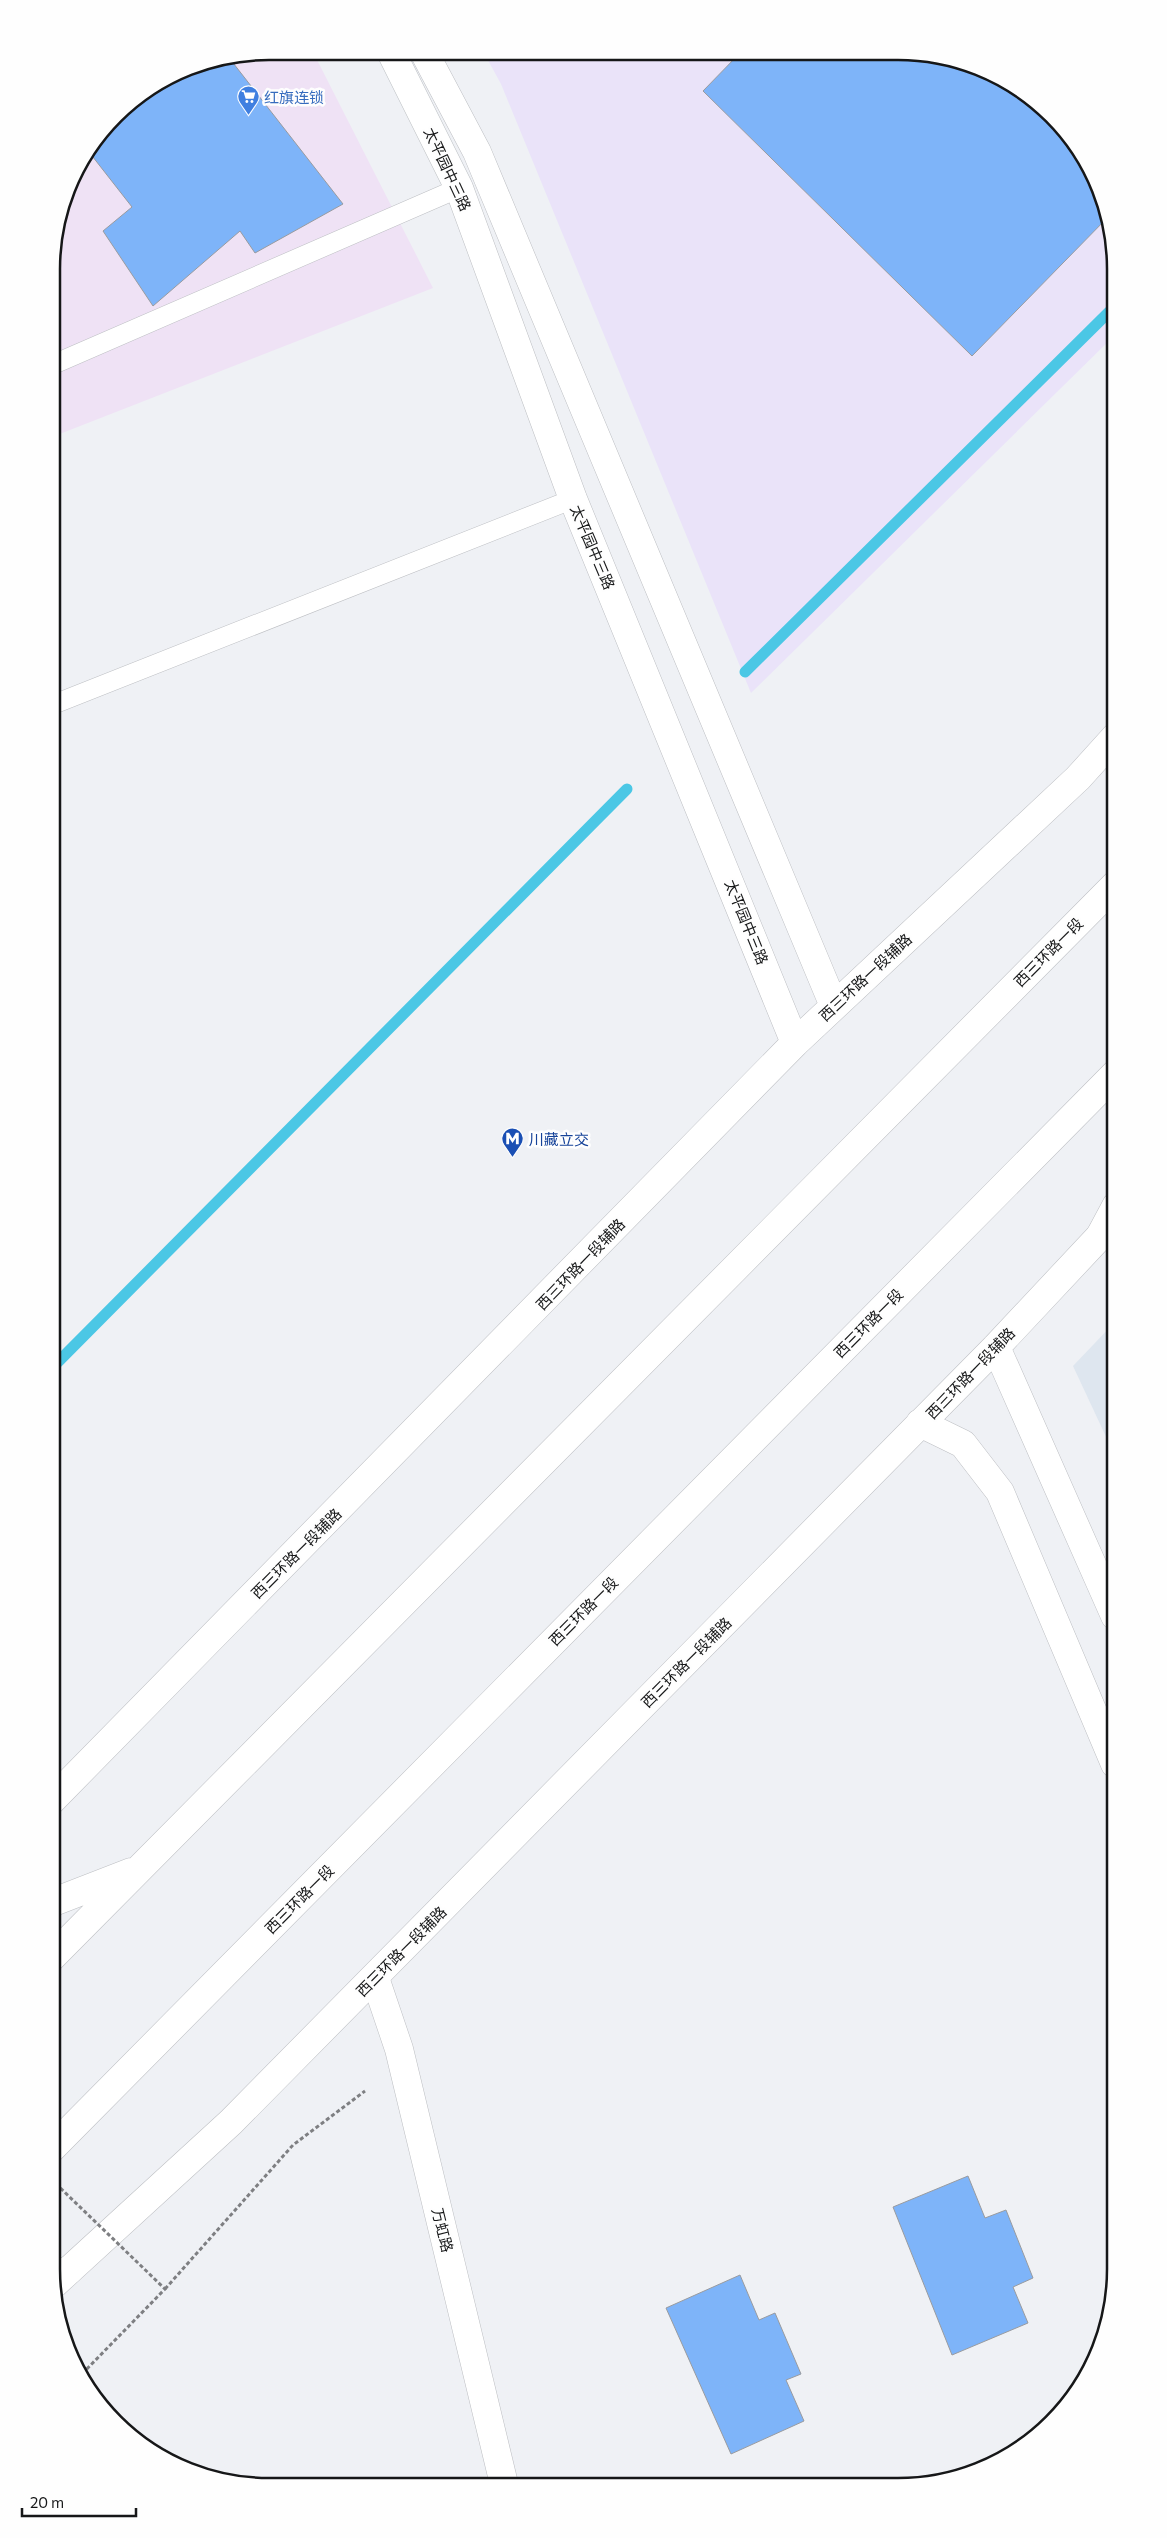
<svg xmlns="http://www.w3.org/2000/svg" width="1167" height="2538" font-family="Commissioner,'Noto Sans SC',sans-serif">
<style>
.commercial{fill:#efe2f5}
.industrial{fill:#eae3f9}
.built{fill:#dee6ef}
.lines{fill:none;stroke-linecap:round;stroke-linejoin:round}
.stream{stroke:#4bc7e5;stroke-width:11}
.building{fill:#7eb4f9;stroke:#999b9f}
.lane-casing{stroke:#bdbfc3;stroke-width:20}
.street-casing{stroke:#bdbfc3;stroke-width:29}
.secondary-casing{stroke:#bdbfc3;stroke-width:29}
.highway-casing{stroke:#bdbfc3;stroke-width:29}
.path{stroke:#7e7f82;stroke-width:3;stroke-dasharray:4 2.5;stroke-linecap:butt}
.lane{stroke:#fff;stroke-width:19}
.street{stroke:#fff;stroke-width:28}
.secondary{stroke:#fff;stroke-width:28}
.highway{stroke:#fff;stroke-width:28}
.path-bridge{stroke:#7e7f82;stroke-width:3;stroke-dasharray:4 2.5;stroke-linecap:butt}
.labels{text-anchor:middle;dominant-baseline:central;stroke-width:5;stroke-linejoin:round;paint-order:stroke}
.shop-label{font-size:15px;fill:#366cbe;stroke:#fefefe;text-anchor:start}
.street-label{font-size:15px;fill:#161718;stroke:#fefefe}
.transit-label{font-size:15px;fill:#164399;stroke:#fefefe;text-anchor:start}
.rim{fill:none;stroke:#161718;stroke-width:2.5}
</style>
<rect width="100%" height="100%" fill="#eff1f5"/>
<path class="commercial" d="M269,51L313,52L433,288L52,437V255L74,173L125,106L186,68Z"/>
<path class="industrial" d="M484,53L940,55L994,74L1042,106L1079,148L1108,213L1116,269V334L751,693L501,84Z"/>
<path class="built" d="M1115,1322V1456L1073,1366Z"/>
<g class="lines">
<path class="stream" d="M745,672L1116,305
M51,1369L627,789"/>
</g>
<path class="building" d="M739,54L940,55L994,74L1042,106L1079,148L1109,216L972,356L703,91Z
M230,59L343,204L255,253L240,231L153,306L103,231L132,207L89,152L125,106L186,68Z
M968,2176L985,2218L1006,2210L1033,2278L1013,2287L1028,2323L952,2355L893,2207Z
M740,2275L759,2320L775,2313L801,2374L786,2380L804,2421L731,2454L666,2308Z"/>
<g class="lines">
<defs>
<path id="lane" d="M52,365L459,188
M52,705L573,499"/>
<path id="street" d="M375,1978L399,2049L504,2484"/>
<path id="secondary" d="M391,52L459,188L573,499L795,1043
M424,52L477,152L834,1006
M996,1347L1115,1616
M920,1423L963,1444L1000,1492L1115,1764
M51,1801L795,1043L1078,778L1116,736
M53,2285L231,2122L996,1347L1116,1219"/>
<path id="highway" d="M1101,1234L1116,1206
M51,1903L131,1872
M51,1958L1116,884
M51,2149L1116,1073
M52,2277L69,2270"/>
</defs>
<use href="#lane" class="lane-casing"/>
<use href="#street" class="street-casing"/>
<use href="#secondary" class="secondary-casing"/>
<use href="#highway" class="highway-casing"/>
<path class="path" d="M165,2289L293,2145L365,2091"/>
<use href="#lane" class="lane"/>
<use href="#street" class="street"/>
<use href="#secondary" class="secondary"/>
<use href="#highway" class="highway"/>
<path class="path-bridge" d="M51,2179L165,2289L80,2376"/>
</g>
<defs>
<symbol id="supermarket-pin" viewBox="-11 -11 22 30"><path d="M0 17L-7.5 6A9.5 9.5 0 1 1 7.5 6Z" fill="#3f7fe0" stroke="#fefefe"/><path d="M-6-5.5h2.5l.6 2H6L4.5 2H-2.5L-4.4-4H-6ZM-1.5 3.2a1.3 1.3 0 1 0 .1 0ZM3 3.2a1.3 1.3 0 1 0 .1 0Z" fill="#fff"/></symbol>
<symbol id="metro-pin" viewBox="-11 -11 22 30"><path d="M0 17L-7.5 6A9.5 9.5 0 1 1 7.5 6Z" fill="#1a4fb4" stroke="#fefefe"/><path d="M-5.5 5V-5H-3L0 0L3-5H5.5V5H3V-.5L0 4L-3-.5V5Z" fill="#fff"/></symbol>
</defs>
<g fill-rule="evenodd">
<use href="#supermarket-pin" x="236" y="84" width="25" height="34"/>
<use href="#metro-pin" x="500" y="1126" width="25" height="34"/>
</g>
<g class="labels">
<g class="shop-label">
<text x="264" y="97">红旗连锁</text>
</g>
<g class="street-label">
<text transform="translate(448 169) rotate(65)">太平园中三路</text>
<text transform="translate(593 547) rotate(67)">太平园中三路</text>
<text transform="translate(747 922) rotate(68)">太平园中三路</text>
<text transform="translate(1048 952) rotate(-45)">西三环路一段</text>
<text transform="translate(865 977) rotate(-43)">西三环路一段辅路</text>
<text transform="translate(580 1264) rotate(-46)">西三环路一段辅路</text>
<text transform="translate(868 1323) rotate(-45)">西三环路一段</text>
<text transform="translate(970 1373) rotate(-46)">西三环路一段辅路</text>
<text transform="translate(296 1553) rotate(-45)">西三环路一段辅路</text>
<text transform="translate(583 1611) rotate(-45)">西三环路一段</text>
<text transform="translate(686 1662) rotate(-45)">西三环路一段辅路</text>
<text transform="translate(299 1899) rotate(-45)">西三环路一段</text>
<text transform="translate(401 1951) rotate(-45)">西三环路一段辅路</text>
<text transform="translate(443 2230) rotate(76)">万虹路</text>
</g>
<g class="transit-label">
<text x="529" y="1139">川藏立交</text>
</g>
</g>
<path d="M0 0H1167V2538H0ZM269 60H898A209 209 0 0 1 1107 269V2269A209 209 0 0 1 898 2478H269A209 209 0 0 1 60 2269V269A209 209 0 0 1 269 60Z" fill="#fefefe" fill-rule="evenodd"/>
<path class="rim" d="M269 60H898A209 209 0 0 1 1107 269V2269A209 209 0 0 1 898 2478H269A209 209 0 0 1 60 2269V269A209 209 0 0 1 269 60Z"/>
<path d="M22 2508v8h114v-8" fill="none" stroke="#161718" stroke-width="2.5"/>
<text x="30" y="2508" font-size="15" fill="#161718" stroke="#fefefe" stroke-width="4" paint-order="stroke">20 m</text>
</svg>
